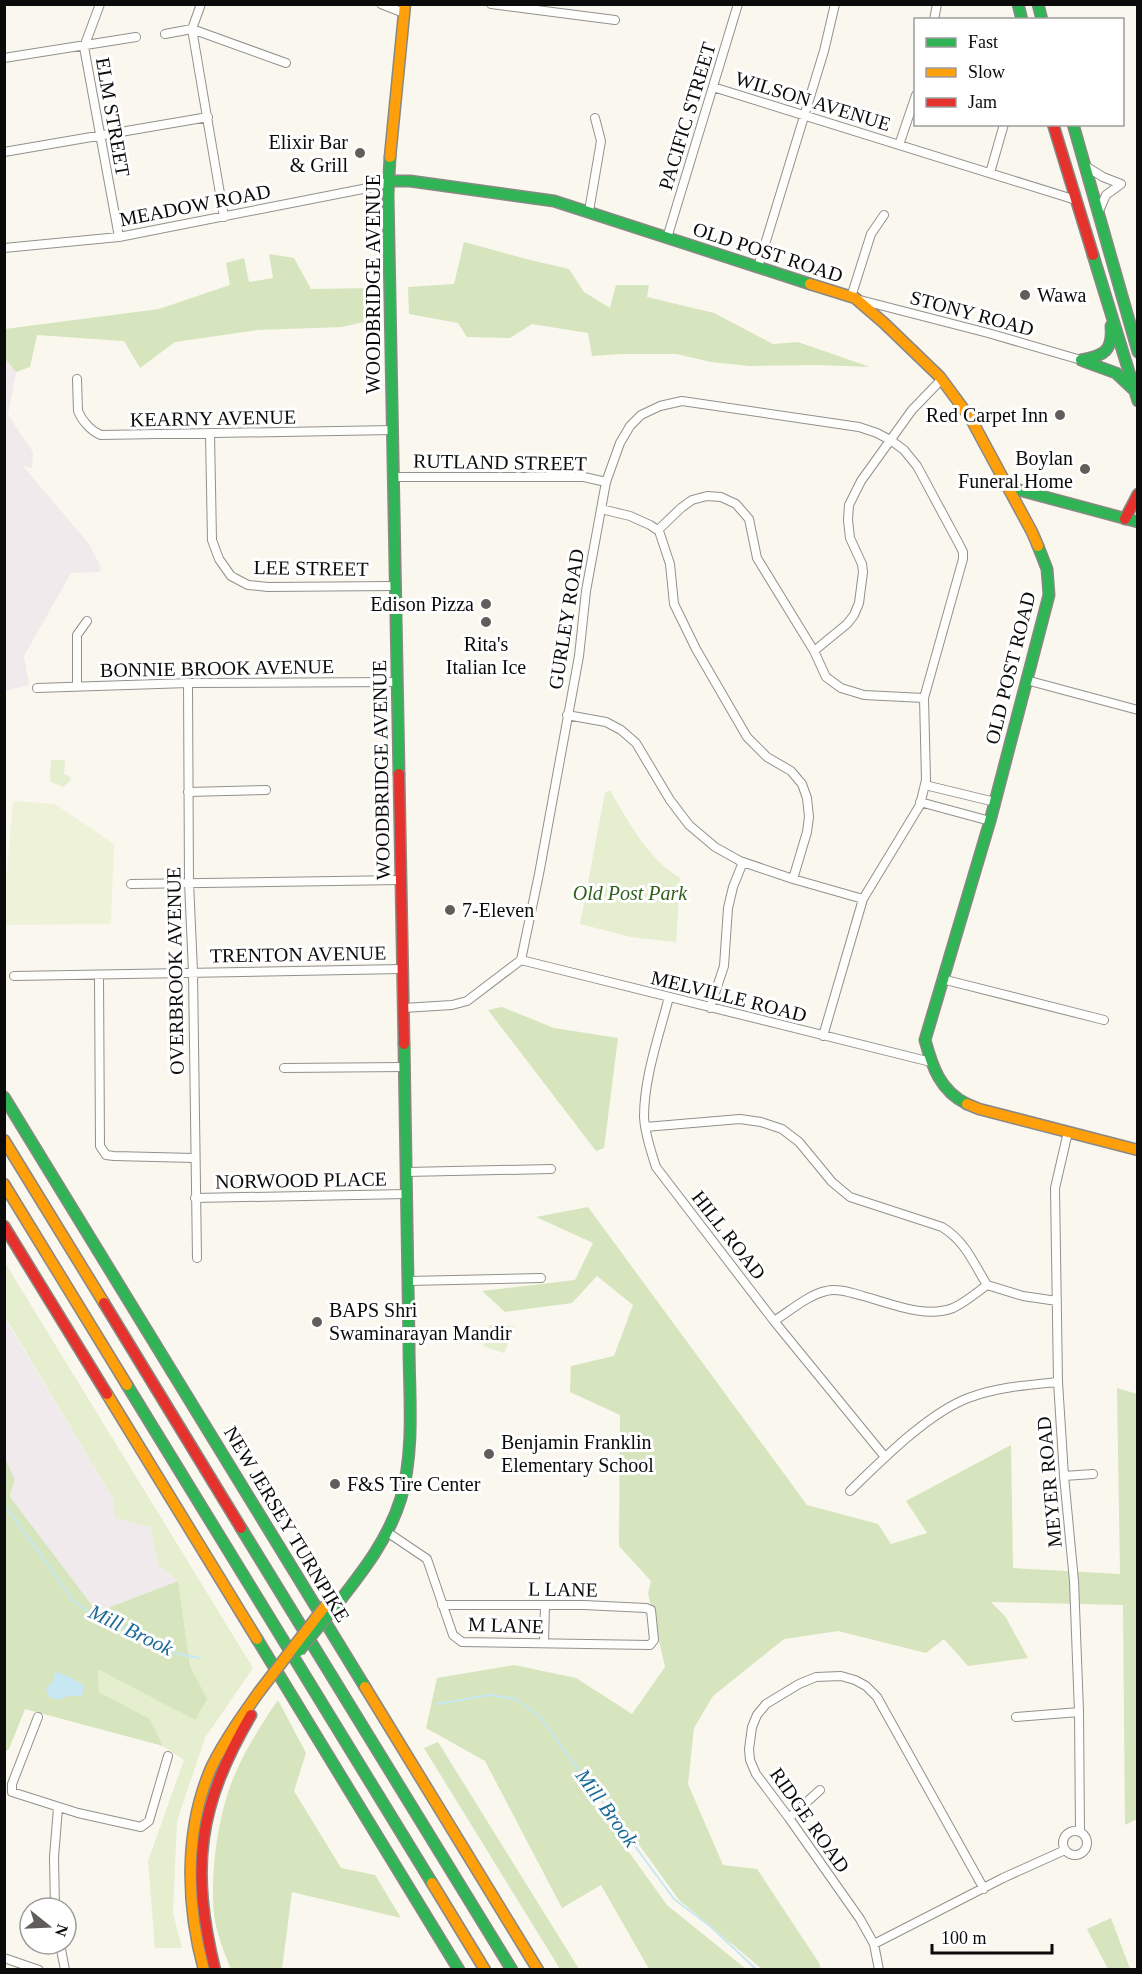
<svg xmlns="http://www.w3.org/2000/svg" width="1142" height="1974" font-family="Georgia,serif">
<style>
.industrial{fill:#f0eaec}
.green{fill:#e5eecf}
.forest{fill:#d6e5bd}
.pitch{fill:#eef2d9}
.water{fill:#c7e7f2}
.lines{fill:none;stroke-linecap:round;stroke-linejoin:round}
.stream{stroke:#c7e7f2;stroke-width:2}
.street-casing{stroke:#93918d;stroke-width:10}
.fast-casing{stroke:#898884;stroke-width:13}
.slow-casing{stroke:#898884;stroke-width:13}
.jam-casing{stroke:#898884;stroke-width:13}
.street{stroke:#fefefc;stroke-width:8}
.fast{stroke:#30b455;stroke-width:10}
.slow{stroke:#ff9f0a;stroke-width:10}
.jam{stroke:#e5322d;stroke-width:10}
.fast-bridge-casing{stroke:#898884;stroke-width:13;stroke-linecap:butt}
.slow-bridge-casing{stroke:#898884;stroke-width:13;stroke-linecap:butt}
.fast-bridge{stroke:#30b455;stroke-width:10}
.slow-bridge{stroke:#ff9f0a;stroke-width:10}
.poi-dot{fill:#5f5e5a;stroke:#fff;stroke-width:2}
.labels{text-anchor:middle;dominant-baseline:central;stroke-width:6;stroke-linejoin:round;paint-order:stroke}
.street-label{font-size:20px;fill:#0b0b0b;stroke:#fff}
.poi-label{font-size:20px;fill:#0b0b0b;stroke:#fff;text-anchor:start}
.park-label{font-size:20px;font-style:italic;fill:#31601e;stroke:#fff}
.water-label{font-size:21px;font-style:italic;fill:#1a6a98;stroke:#fff}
</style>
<rect width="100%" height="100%" fill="#faf7ee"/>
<path class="industrial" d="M4,359L16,372L8,415L33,452L32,468L23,466L89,544L101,567L100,572L71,573L24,656L29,685L5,691Z
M4,1317L114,1500L150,1527L158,1564L178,1581L97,1612L11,1498L10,1495L15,1480L4,1458Z"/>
<path class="green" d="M51,760H65L64,774L70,777L71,780L63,787L51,782L50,778Z
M610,790C629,823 647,858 680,878L676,942L631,937L580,924L605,793Z
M4,1261L253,1668L205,1738L177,1821L173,1913L182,1948H155L148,1861L184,1760L163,1746L150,1719L99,1692L98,1668L195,1720L206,1699L190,1666L178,1581L158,1564L150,1527L115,1518L114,1500L5,1317Z
M489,1325L515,1326L504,1353L483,1346Z"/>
<path class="forest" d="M464,242L530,260L569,269L584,292L610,308L616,285H649L647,297L714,313L773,344L798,342L870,367L819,365L750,366L711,362L676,354H622L592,356L588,333L532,324L510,338L467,337L458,323L409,314L408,287L454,284Z
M269,254L294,258L311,289L372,288V320L342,327L257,330L175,342L140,368L124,341L37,335L30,367L16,372L5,359V329L159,309L230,285L226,263L244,258L249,282L273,278Z
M502,1007L554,1028L618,1038L604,1148L596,1151L488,1010Z
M588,1207L807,1505L878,1524L891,1544L927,1533L906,1501L1011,1445L1013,1568L1120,1574L1117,1388L1137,1394V1819L1125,1825L1123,1605L991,1602L1005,1616L1028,1658L968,1666L944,1639L926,1653L838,1631L784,1639L713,1696L694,1728L688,1784L723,1865L757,1869L819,1963L821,1969H762L679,1900L587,1773V1794L667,1905L746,1969H649L601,1885L562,1908L485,1761L426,1728L437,1678L514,1665L576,1678L632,1714L665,1667L648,1593L651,1581L619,1546L620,1415L570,1392L571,1366L614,1356L633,1305L597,1276L572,1303L505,1312L482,1291L575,1280L593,1243L536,1217Z
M5,1458L15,1480L10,1495L11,1498L97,1612L178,1581L190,1666L207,1699L195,1720L98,1669L99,1692L150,1719L163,1746L25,1709L9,1749L5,1752Z
M278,1700L306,1753L294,1791L341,1868L375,1875L401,1918L292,1892L282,1969H231C225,1955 218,1937 215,1921C209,1882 217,1821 231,1784C242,1755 260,1726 278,1700Z
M438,1742L579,1969H560L424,1748Z
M1111,1918L1130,1969H1108L1087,1929Z"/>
<path class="pitch" d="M13,801L55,804L114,844L111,924L5,925V892Z"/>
<path class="water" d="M57,1672L72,1678L84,1686L82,1696H69L57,1700L48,1696L46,1688L54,1681V1675Z"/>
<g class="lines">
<path class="stream" d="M4,1504L73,1600L98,1620L124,1628L178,1654L200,1658
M437,1704L490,1695L516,1699L539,1716L674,1899L711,1927L757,1970"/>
<defs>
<path id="street" d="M100,4L84,47L119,237
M201,4L192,29L224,217
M381,4L404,13
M491,4L615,20
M934,20L937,4
M165,34L192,29L286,63
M4,58L136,37
M713,87L1076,200
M899,145L916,95
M4,152L208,117
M1087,167L1103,177L1121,184L1106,195L1099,211
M990,173L1004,124
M589,211L601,141L595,118
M667,238L738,4
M4,248L119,237L378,186L389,181
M758,267L824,51L835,4
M851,297L871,234L884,215
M860,300L988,333L1081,360
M77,379L78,411C82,421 91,431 101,435L393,430
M210,434L212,540L219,559L231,576L248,585L268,587L395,586
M393,477H584L606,482
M601,509L630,516L650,525L659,531L670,564L674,604L696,649L747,737L767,757L791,771L802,784L807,798L809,817L807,832L793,879
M658,530L681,508L692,500L707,496L721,497L736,504L749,519L757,558L814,651L826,677L841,688L864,695L924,698
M814,651L847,624L854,615L859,603L863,572L862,564L850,538L848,520L849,505L861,481L912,410L942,379
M1026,680L1138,710
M188,683L189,882L193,972L197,1258
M77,686V635L87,621
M37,688L188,683L397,682
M567,715L606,722L621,730L636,743L670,800L689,825L715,847L740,861L793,879L863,899
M925,785L995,802
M188,792L266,790
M920,802L990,821
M131,884L401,880
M521,960L931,1062
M14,976L402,969
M99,976L100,1146L106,1155L114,1156L194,1158
M942,979L1104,1020
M669,997C659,1036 644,1077 644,1117C645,1135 651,1151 656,1167L774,1321L885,1457
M403,1008L452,1005L467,1001L521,960L539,874L579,656L586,591L606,482L620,443L630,426L641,415L660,406L682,401L859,427L877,433L892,441L904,450L917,466L959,544L963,552V559L924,698L926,780L920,805L863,899L823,1036
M710,1008L724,966L728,908L733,887L743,862
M284,1068L404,1067
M645,1127L740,1119L761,1122L782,1129L799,1142L832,1182L850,1197L942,1227C965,1241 973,1262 987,1285L1023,1296L1057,1301
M1068,1132L1055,1188L1058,1382L1064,1476L1074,1581L1079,1712L1080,1832
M406,1172L551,1169
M195,1198L407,1194
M408,1281L541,1278
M774,1321C790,1311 808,1295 826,1291C838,1288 852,1293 863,1296C890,1303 925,1319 953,1308C966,1302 976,1293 987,1285
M1064,1476L1093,1474
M850,1491C881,1461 930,1411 971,1397C999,1387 1028,1385 1058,1382
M387,1532L427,1559L453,1635L462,1642L650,1645L654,1640L651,1610L646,1608L584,1605H442
M544,1643L545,1605
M38,1717L12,1784V1792L78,1813L141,1827L149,1821L168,1756
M1016,1717L1079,1712
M789,1818L820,1790
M1063 1843a12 12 0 1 1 24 0a12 12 0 1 1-24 0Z
M55,1908L54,1857L58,1808
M60,1944L65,1970
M874,1944L1003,1878L1065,1850
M4,1958L39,1970
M879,1970L874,1944L860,1919L789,1818L756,1774L750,1760L749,1749L752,1727L757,1715L766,1704L799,1684L816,1677L841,1676L855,1680L866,1686L877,1697L984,1889"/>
<path id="fast" d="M1018,4L1022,20
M1038,4L1042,20
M1073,124L1138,352
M390,157L388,194L399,774
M389,181H410L554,201L810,284
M1093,255L1138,401
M1081,360C1104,356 1113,351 1111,326
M1083,361L1116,373L1133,389
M1008,487L1138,522
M4,1097L365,1687
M967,1104C940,1091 932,1066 925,1040L990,821L1049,595L1047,569L1038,546
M127,1385L432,1883
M241,1528L512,1970
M338,1603C363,1571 389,1538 401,1498C415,1449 409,1394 409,1344C408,1244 405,1144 404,1044
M257,1639L459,1970"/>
<path id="slow" d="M390,157L405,4
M810,284L855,298L884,323L940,377L971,419L1032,532L1038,546
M967,1104L979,1109L1138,1150
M4,1140L104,1303
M4,1184L127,1385
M107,1394L257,1639
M365,1687L538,1970
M432,1883L485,1970
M204,1970C186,1905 184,1829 212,1766C225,1740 242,1716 259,1692"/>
<path id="jam" d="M1053,124L1093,255
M1125,519L1138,494
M399,774L404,1044
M4,1226L107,1394
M104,1303L241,1528
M215,1970C190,1867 198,1806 251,1715"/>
</defs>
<use href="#street" class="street-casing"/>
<use href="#fast" class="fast-casing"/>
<use href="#slow" class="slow-casing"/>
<use href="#jam" class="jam-casing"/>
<use href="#street" class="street"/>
<use href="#fast" class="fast"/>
<use href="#slow" class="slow"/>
<use href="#jam" class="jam"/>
<defs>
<path id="fast-bridge" d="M299,1651L338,1603"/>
<path id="slow-bridge" d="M259,1692L332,1597"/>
</defs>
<use href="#fast-bridge" class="fast-bridge-casing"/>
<use href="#slow-bridge" class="slow-bridge-casing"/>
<use href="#fast-bridge" class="fast-bridge"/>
<use href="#slow-bridge" class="slow-bridge"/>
</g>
<g class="poi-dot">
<circle cx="360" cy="153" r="6"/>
<circle cx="1025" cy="295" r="6"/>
<circle cx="1060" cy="415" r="6"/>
<circle cx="1085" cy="469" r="6"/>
<circle cx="486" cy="604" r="6"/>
<circle cx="486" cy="622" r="6"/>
<circle cx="450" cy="910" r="6"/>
<circle cx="317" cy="1322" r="6"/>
<circle cx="489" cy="1454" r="6"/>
<circle cx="335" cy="1484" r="6"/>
</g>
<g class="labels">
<g class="street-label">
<text transform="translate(813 101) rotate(17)">WILSON AVENUE</text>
<text transform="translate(687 116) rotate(-73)">PACIFIC STREET</text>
<text transform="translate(113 117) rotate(80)">ELM STREET</text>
<text transform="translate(195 205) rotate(-11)">MEADOW ROAD</text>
<text transform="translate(768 252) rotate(18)">OLD POST ROAD</text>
<text transform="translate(373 284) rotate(-90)">WOODBRIDGE AVENUE</text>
<text transform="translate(972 313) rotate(15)">STONY ROAD</text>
<text transform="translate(213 418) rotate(-1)">KEARNY AVENUE</text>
<text transform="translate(500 462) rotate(1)">RUTLAND STREET</text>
<text transform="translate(311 568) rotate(1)">LEE STREET</text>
<text transform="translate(566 619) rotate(-81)">GURLEY ROAD</text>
<text transform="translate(217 668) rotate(-1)">BONNIE BROOK AVENUE</text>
<text transform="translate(1010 668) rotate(-76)">OLD POST ROAD</text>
<text transform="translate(381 770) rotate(-91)">WOODBRIDGE AVENUE</text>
<text transform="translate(298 954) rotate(-1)">TRENTON AVENUE</text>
<text transform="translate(175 971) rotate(-91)">OVERBROOK AVENUE</text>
<text transform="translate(729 996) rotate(14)">MELVILLE ROAD</text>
<text transform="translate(301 1180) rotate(-1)">NORWOOD PLACE</text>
<text transform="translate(729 1235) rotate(52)">HILL ROAD</text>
<text transform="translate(1049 1482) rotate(-95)">MEYER ROAD</text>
<text transform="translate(287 1524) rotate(59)">NEW JERSEY TURNPIKE</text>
<text transform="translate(563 1589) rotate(1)">L LANE</text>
<text transform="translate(506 1625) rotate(2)">M LANE</text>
<text transform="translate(810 1820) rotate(55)">RIDGE ROAD</text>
</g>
<g class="poi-label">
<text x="348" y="142" text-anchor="end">Elixir Bar<tspan x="348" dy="23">&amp; Grill</tspan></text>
<text x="1037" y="295">Wawa</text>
<text x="1048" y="415" text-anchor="end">Red Carpet Inn</text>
<text x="1073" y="458" text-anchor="end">Boylan<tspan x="1073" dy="23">Funeral Home</tspan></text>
<text x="474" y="604" text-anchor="end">Edison Pizza</text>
<text x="486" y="644" text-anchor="middle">Rita's<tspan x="486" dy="23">Italian Ice</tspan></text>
<text x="462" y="910">7-Eleven</text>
<text x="329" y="1310">BAPS Shri<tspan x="329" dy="23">Swaminarayan Mandir</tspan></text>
<text x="501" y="1442">Benjamin Franklin<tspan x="501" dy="23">Elementary School</tspan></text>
<text x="347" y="1484">F&amp;S Tire Center</text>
</g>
<g class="park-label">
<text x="630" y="893">Old Post Park</text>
</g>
<g class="water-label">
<text transform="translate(131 1630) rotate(26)">Mill Brook</text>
<text transform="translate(607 1808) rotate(54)">Mill Brook</text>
</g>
</g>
<rect width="1142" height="1974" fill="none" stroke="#0b0b0b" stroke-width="12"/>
<rect x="914" y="18" width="210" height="108" fill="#ffffff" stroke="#9d9d9d" stroke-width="1.5"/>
<rect x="926" y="38" width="30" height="9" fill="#30b455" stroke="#9d9d9d" stroke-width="1.5"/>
<text x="968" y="48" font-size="18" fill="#0b0b0b">Fast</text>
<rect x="926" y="68" width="30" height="9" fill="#ff9f0a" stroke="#9d9d9d" stroke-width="1.5"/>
<text x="968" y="78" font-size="18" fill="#0b0b0b">Slow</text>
<rect x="926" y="98" width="30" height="9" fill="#e5322d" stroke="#9d9d9d" stroke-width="1.5"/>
<text x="968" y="108" font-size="18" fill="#0b0b0b">Jam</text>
<g transform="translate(48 1926) rotate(108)"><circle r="28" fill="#ffffff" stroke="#9d9d9d" stroke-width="1.5"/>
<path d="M0-4.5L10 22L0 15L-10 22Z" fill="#5f5e5a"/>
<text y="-9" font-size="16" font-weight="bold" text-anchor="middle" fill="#0b0b0b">N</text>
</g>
<path d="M932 1944v9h120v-9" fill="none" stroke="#0b0b0b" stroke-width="3"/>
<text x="941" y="1944" font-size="18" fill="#0b0b0b" stroke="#ffffff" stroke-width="4.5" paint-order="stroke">100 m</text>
</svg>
